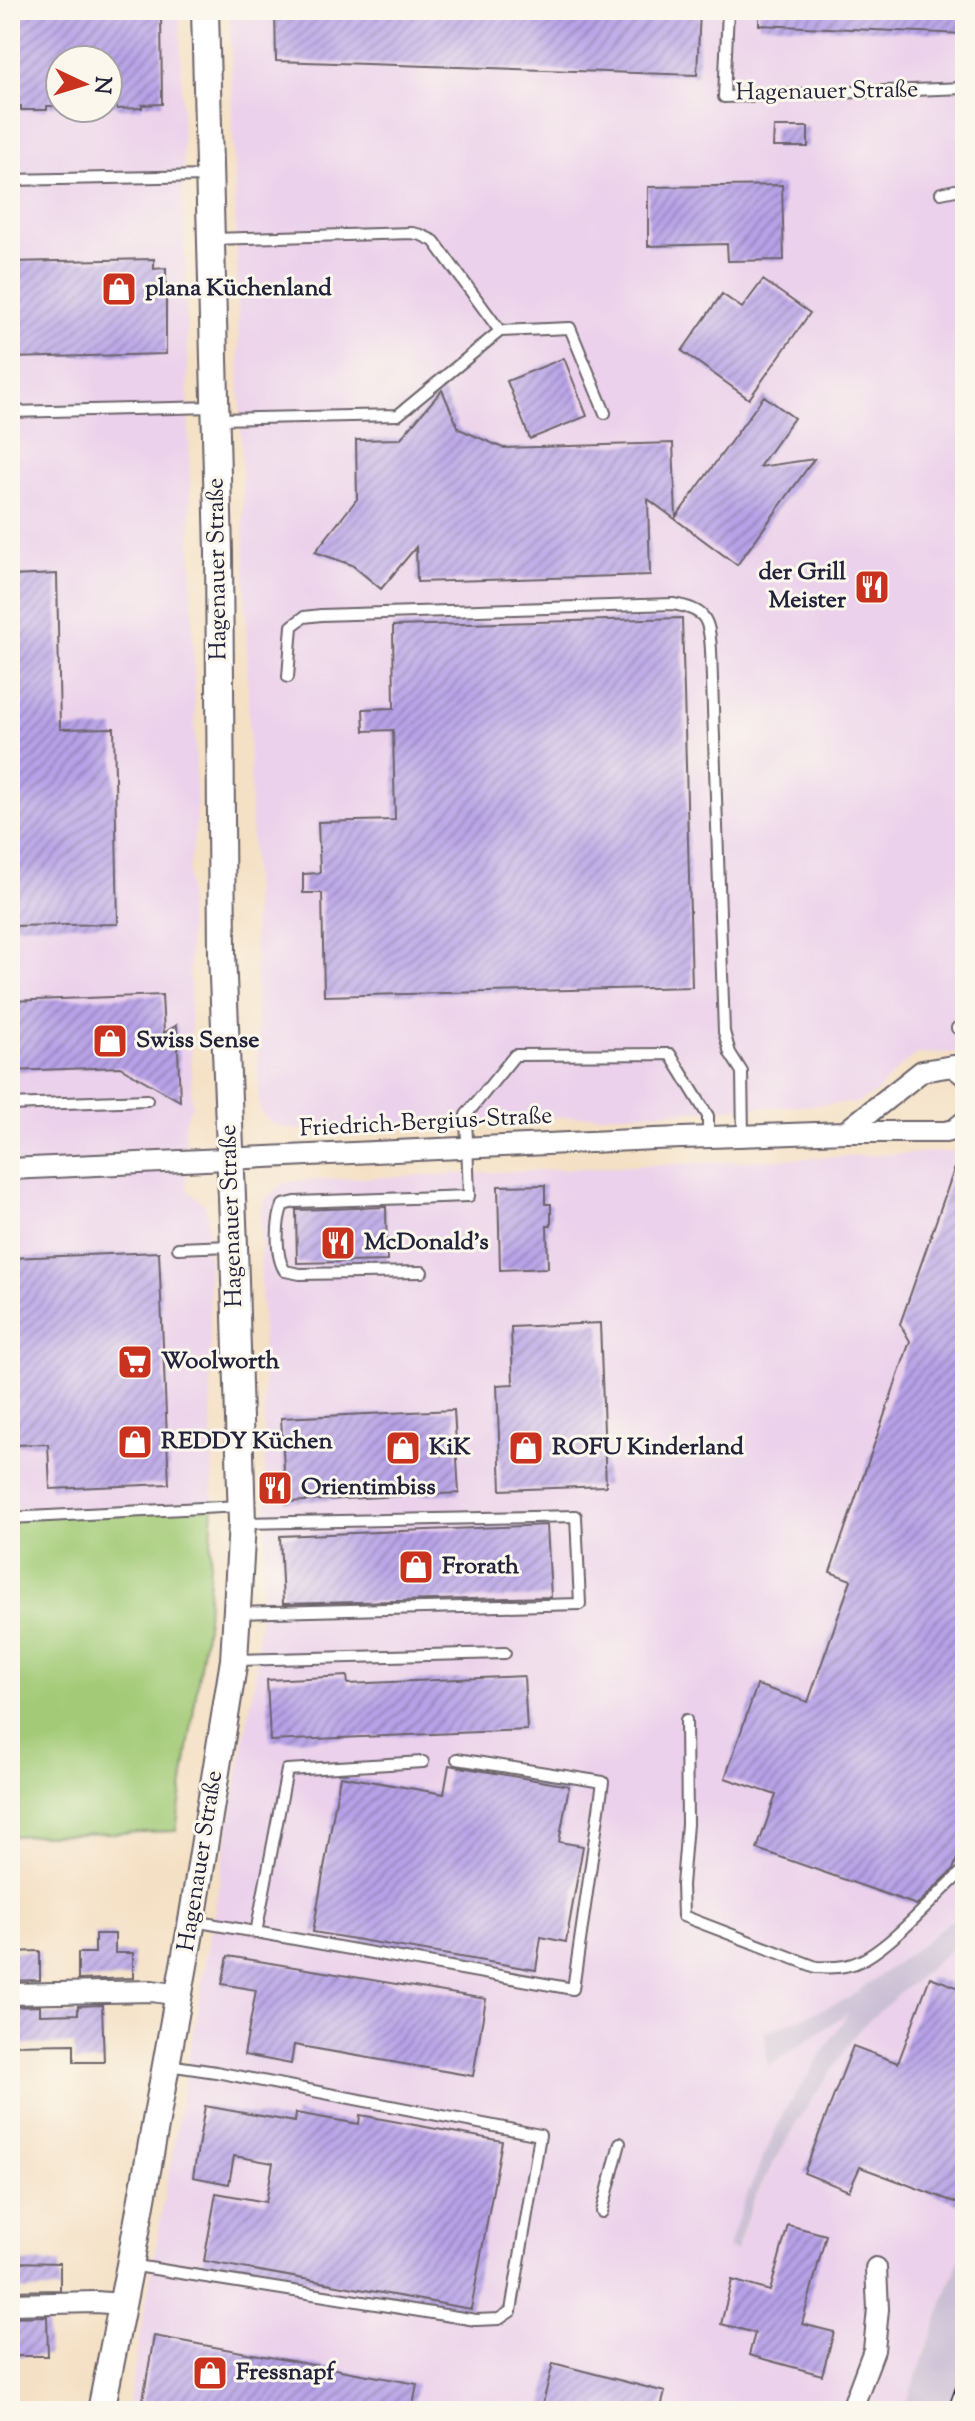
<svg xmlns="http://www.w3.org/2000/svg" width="975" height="2421" font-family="'Sorts Mill Goudy',serif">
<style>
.built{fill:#ebd1eb;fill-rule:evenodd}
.railway{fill:#cbbfd5}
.green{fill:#a3cb77;stroke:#627659;stroke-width:2}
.building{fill:url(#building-hatch)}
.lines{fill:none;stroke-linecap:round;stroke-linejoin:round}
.service-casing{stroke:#6c646b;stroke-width:14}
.minor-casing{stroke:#6c646b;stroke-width:24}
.tertiary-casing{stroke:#6c646b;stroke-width:30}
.service{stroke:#fff;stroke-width:10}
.minor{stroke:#fff;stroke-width:20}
.tertiary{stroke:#fff;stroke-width:26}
.rail-casing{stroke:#22223b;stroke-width:9}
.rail{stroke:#fbf7ec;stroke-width:6;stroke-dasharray:18;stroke-linecap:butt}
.labels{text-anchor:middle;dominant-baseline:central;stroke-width:6;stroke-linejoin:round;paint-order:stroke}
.street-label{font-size:24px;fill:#22223b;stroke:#fbf7ec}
.poi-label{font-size:24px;font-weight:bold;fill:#22223b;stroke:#fbf7ec;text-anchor:start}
</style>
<defs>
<pattern id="building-hatch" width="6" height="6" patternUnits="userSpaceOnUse" patternTransform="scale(2)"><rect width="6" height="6" fill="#b7a1e7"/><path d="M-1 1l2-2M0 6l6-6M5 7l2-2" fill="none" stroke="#9483bc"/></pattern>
</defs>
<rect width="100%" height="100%" fill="#fbf7ec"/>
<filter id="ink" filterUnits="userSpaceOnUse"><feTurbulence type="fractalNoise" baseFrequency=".0125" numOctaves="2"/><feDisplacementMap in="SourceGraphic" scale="16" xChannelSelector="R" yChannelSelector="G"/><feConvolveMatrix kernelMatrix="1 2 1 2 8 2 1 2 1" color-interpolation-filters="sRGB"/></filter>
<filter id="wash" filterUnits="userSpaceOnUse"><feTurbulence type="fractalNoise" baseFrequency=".006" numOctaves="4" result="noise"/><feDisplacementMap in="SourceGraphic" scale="32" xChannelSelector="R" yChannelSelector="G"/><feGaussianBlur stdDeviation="1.8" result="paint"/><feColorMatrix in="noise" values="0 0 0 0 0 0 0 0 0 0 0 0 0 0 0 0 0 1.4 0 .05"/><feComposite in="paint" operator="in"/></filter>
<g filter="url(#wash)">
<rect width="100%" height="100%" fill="#f4e0c4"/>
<path class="built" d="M10,10H180L197,820L188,875L192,1105L185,1121L187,1190L205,1204L208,1214L213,1504L10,1515ZM60,60H108V108H60Z
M230,10H965V1052L917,1054L902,1065L876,1093L855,1103L292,1130L274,1125L264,1117L259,1106Z
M965,1151V1909L920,1946L847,1999L765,2033L850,2011L783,2114L745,2199L737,2250L753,2201L796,2124L859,2029L965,1937V2243L903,2411H127L255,1678L266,1531L260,1216L263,1202L281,1184L296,1181Z"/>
<path class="railway" d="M965,1909V1937L859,2029L796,2124L753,2200L736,2250L728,2248L745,2199L783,2114L848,2013L768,2066L764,2033L847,1999L920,1946Z
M965,2243V2411H903L925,2353Z"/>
<path class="green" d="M213,1504L207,1619L176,1831L10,1836V1515Z"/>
<g id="blocks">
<path class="building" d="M10,10H161L162,104L142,105V108L117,109L116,105H108V60H60V106H47V110H21V106H10Z
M275,10L373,13V10H700L697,75L276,61Z
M759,10H965V34L759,25Z
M774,127H808V147H773Z
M782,185L784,260L728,261L727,244L648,246V187Z
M154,259V269L166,268V354L10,358V262Z
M763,280L810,313L749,399L682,351L722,294L742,308Z
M564,358L587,416L530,439L507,381Z
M442,390L459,429L503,448L673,443L676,517L764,396L794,418L759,467L814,459L737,565L648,499L650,575L417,582L416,547L381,589L352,565L315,552L357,499L356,440L400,439Z
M57,574L60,729L114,728L118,924L10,926V576Z
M682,618L692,987L324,996L322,893H303V874L320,873L318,822L395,820L393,730L364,731L363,709L394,708L393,626Z
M162,995L164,1033L177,1025L180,1101L120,1067L10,1071V1001Z
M962,1147H965V1835L953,1870L917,1905L757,1849L776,1795L725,1778L757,1685L808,1702L851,1580L830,1572L910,1341L900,1324Z
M545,1185V1204H551V1226H547L548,1268L500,1270L498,1186Z
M386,1207L387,1261L297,1263L296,1210Z
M159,1252L169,1484L50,1489L48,1444L10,1445V1258Z
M600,1323L606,1486L501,1490L497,1385L513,1384L511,1327Z
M454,1410L459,1493L286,1502L281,1418Z
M547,1525L551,1597L283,1604L280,1536Z
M347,1676L348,1684L524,1676L527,1730L270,1741L267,1680Z
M449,1765L569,1786L559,1842L583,1846L566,1942L541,1937L536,1970L313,1932L340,1776L444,1794Z
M95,1934H115V1953H133V1978L78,1980V1953H95Z
M40,1951V1980L10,1981V1952Z
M228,1956L486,1999L473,2076L294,2045L291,2064L244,2055L256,1990L222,1984Z
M930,1977L965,1990V2206L860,2167L849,2191L804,2173L853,2046L898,2063Z
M102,2005L104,2062H74V2044L10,2045V2007L40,2006V2015L78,2014V2006Z
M205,2106L295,2122L296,2113L359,2124L360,2115L502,2141L471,2309L204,2261L216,2193L266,2202L273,2163L234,2156L229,2184L193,2177Z
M788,2225L826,2235L802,2324L834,2332L822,2375L749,2355L755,2333L721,2324L732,2280L770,2291Z
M10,2262L60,2263V2290L10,2291Z
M47,2316L48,2356H10V2317Z
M154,2336L417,2384L412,2411H141Z
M553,2363L665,2392L660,2411H541Z"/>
</g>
</g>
<g filter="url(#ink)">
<use href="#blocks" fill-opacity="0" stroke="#6c646b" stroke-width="2"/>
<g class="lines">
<defs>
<path id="service" d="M728,10L724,97L965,88
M10,180L208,176
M941,193L965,188
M211,239L412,233L421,235L434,241L500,331L570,328L605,413
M10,412L214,407
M216,419L398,415L500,331
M288,677L292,626L304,617L321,615L673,604C706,610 709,618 711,650L724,1032L730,1053L742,1072L743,1136
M957,1028H965
M10,1105L147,1100
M178,1248L231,1246
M422,1272L300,1274L285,1271C275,1257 276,1221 283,1205L295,1202L469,1196L466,1115L515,1055L670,1054L708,1116V1137
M10,1518L240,1506
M240,1613L580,1604L576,1516L245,1523
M236,1660L505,1653
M686,1720L687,1824L682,1885L683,1916L816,1967C831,1968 846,1968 860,1961C892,1946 937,1894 965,1869
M194,1921L573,1989L603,1782L457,1759
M256,1933L287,1770L423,1762
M602,2212L620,2143
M130,2265L476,2320L499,2319L511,2311L540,2135L216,2072L168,2065"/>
<path id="minor" d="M845,1132L922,1071L953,1066L965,1076
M10,1169L654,1139L845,1132H945L954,1130L965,1121
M10,1994L152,1991L179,1995
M10,2304L96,2302L122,2304
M851,2411L874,2350L878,2309L876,2268"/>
<path id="tertiary" d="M101,2411L130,2265L192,1921L234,1660L242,1523L234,1246L222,953L219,552L205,10"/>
</defs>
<use href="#service" class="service-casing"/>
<use href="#minor" class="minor-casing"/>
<use href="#tertiary" class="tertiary-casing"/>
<use href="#service" class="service"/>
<use href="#minor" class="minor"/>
<use href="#tertiary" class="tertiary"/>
<defs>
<path id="rail" d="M951,2411L965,2373"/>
</defs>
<use href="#rail" class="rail-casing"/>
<use href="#rail" class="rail"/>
</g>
</g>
<defs>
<symbol id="shop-square" viewBox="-11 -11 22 22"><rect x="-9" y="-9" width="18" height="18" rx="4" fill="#c8321e" stroke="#fbf7ec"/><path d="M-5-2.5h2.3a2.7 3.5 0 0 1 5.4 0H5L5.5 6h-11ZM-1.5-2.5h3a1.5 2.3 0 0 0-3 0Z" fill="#fff"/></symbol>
<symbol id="restaurant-square" viewBox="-11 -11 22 22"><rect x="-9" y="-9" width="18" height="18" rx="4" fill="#c8321e" stroke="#fbf7ec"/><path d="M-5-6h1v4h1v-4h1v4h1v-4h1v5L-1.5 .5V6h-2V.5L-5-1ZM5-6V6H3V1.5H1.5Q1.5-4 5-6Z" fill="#fff"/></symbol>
<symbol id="supermarket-square" viewBox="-11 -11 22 22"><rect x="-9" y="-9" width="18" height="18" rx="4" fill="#c8321e" stroke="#fbf7ec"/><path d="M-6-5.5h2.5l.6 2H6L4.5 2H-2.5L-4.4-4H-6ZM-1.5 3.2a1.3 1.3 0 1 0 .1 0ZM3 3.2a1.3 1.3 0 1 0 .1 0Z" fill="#fff"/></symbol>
</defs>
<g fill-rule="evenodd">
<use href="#shop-square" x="99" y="269" width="40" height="40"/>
<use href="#restaurant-square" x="852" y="567" width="40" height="40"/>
<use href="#shop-square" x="90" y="1021" width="40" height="40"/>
<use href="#restaurant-square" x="318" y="1223" width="40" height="40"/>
<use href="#supermarket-square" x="115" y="1342" width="40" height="40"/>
<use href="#shop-square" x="115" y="1422" width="40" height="40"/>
<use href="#shop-square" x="383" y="1428" width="40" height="40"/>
<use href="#shop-square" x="506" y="1428" width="40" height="40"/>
<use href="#restaurant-square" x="255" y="1468" width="40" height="40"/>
<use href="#shop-square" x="396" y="1547" width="40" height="40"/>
<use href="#shop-square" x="190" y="2353" width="40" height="40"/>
</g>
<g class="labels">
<g class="street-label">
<text transform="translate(827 92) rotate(-1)">Hagenauer Straße</text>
<text transform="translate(218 569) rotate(-91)">Hagenauer Straße</text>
<text transform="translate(426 1123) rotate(-3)">Friedrich-Bergius-Straße</text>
<text transform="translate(232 1216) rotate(-92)">Hagenauer Straße</text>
<text transform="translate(201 1861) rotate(-81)">Hagenauer Straße</text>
</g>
<g class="poi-label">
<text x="145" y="289">plana Küchenland</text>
<text x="846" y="573" text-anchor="end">der Grill<tspan x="846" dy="28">Meister</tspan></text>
<text x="136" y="1041">Swiss Sense</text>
<text x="364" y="1243">McDonald's</text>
<text x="161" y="1362">Woolworth</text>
<text x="161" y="1442">REDDY Küchen</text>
<text x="429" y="1448">KiK</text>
<text x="552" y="1448">ROFU Kinderland</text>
<text x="301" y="1488">Orientimbiss</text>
<text x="442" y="1567">Frorath</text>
<text x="236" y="2373">Fressnapf</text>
</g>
</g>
<rect width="975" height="2421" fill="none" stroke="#fbf7ec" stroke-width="40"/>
<g transform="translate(84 84) rotate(94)"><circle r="38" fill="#fbf7ec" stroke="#a4a2a5" stroke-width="2"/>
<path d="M0-6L14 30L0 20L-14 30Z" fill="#c8321e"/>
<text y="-12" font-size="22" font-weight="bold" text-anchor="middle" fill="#22223b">N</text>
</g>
</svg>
